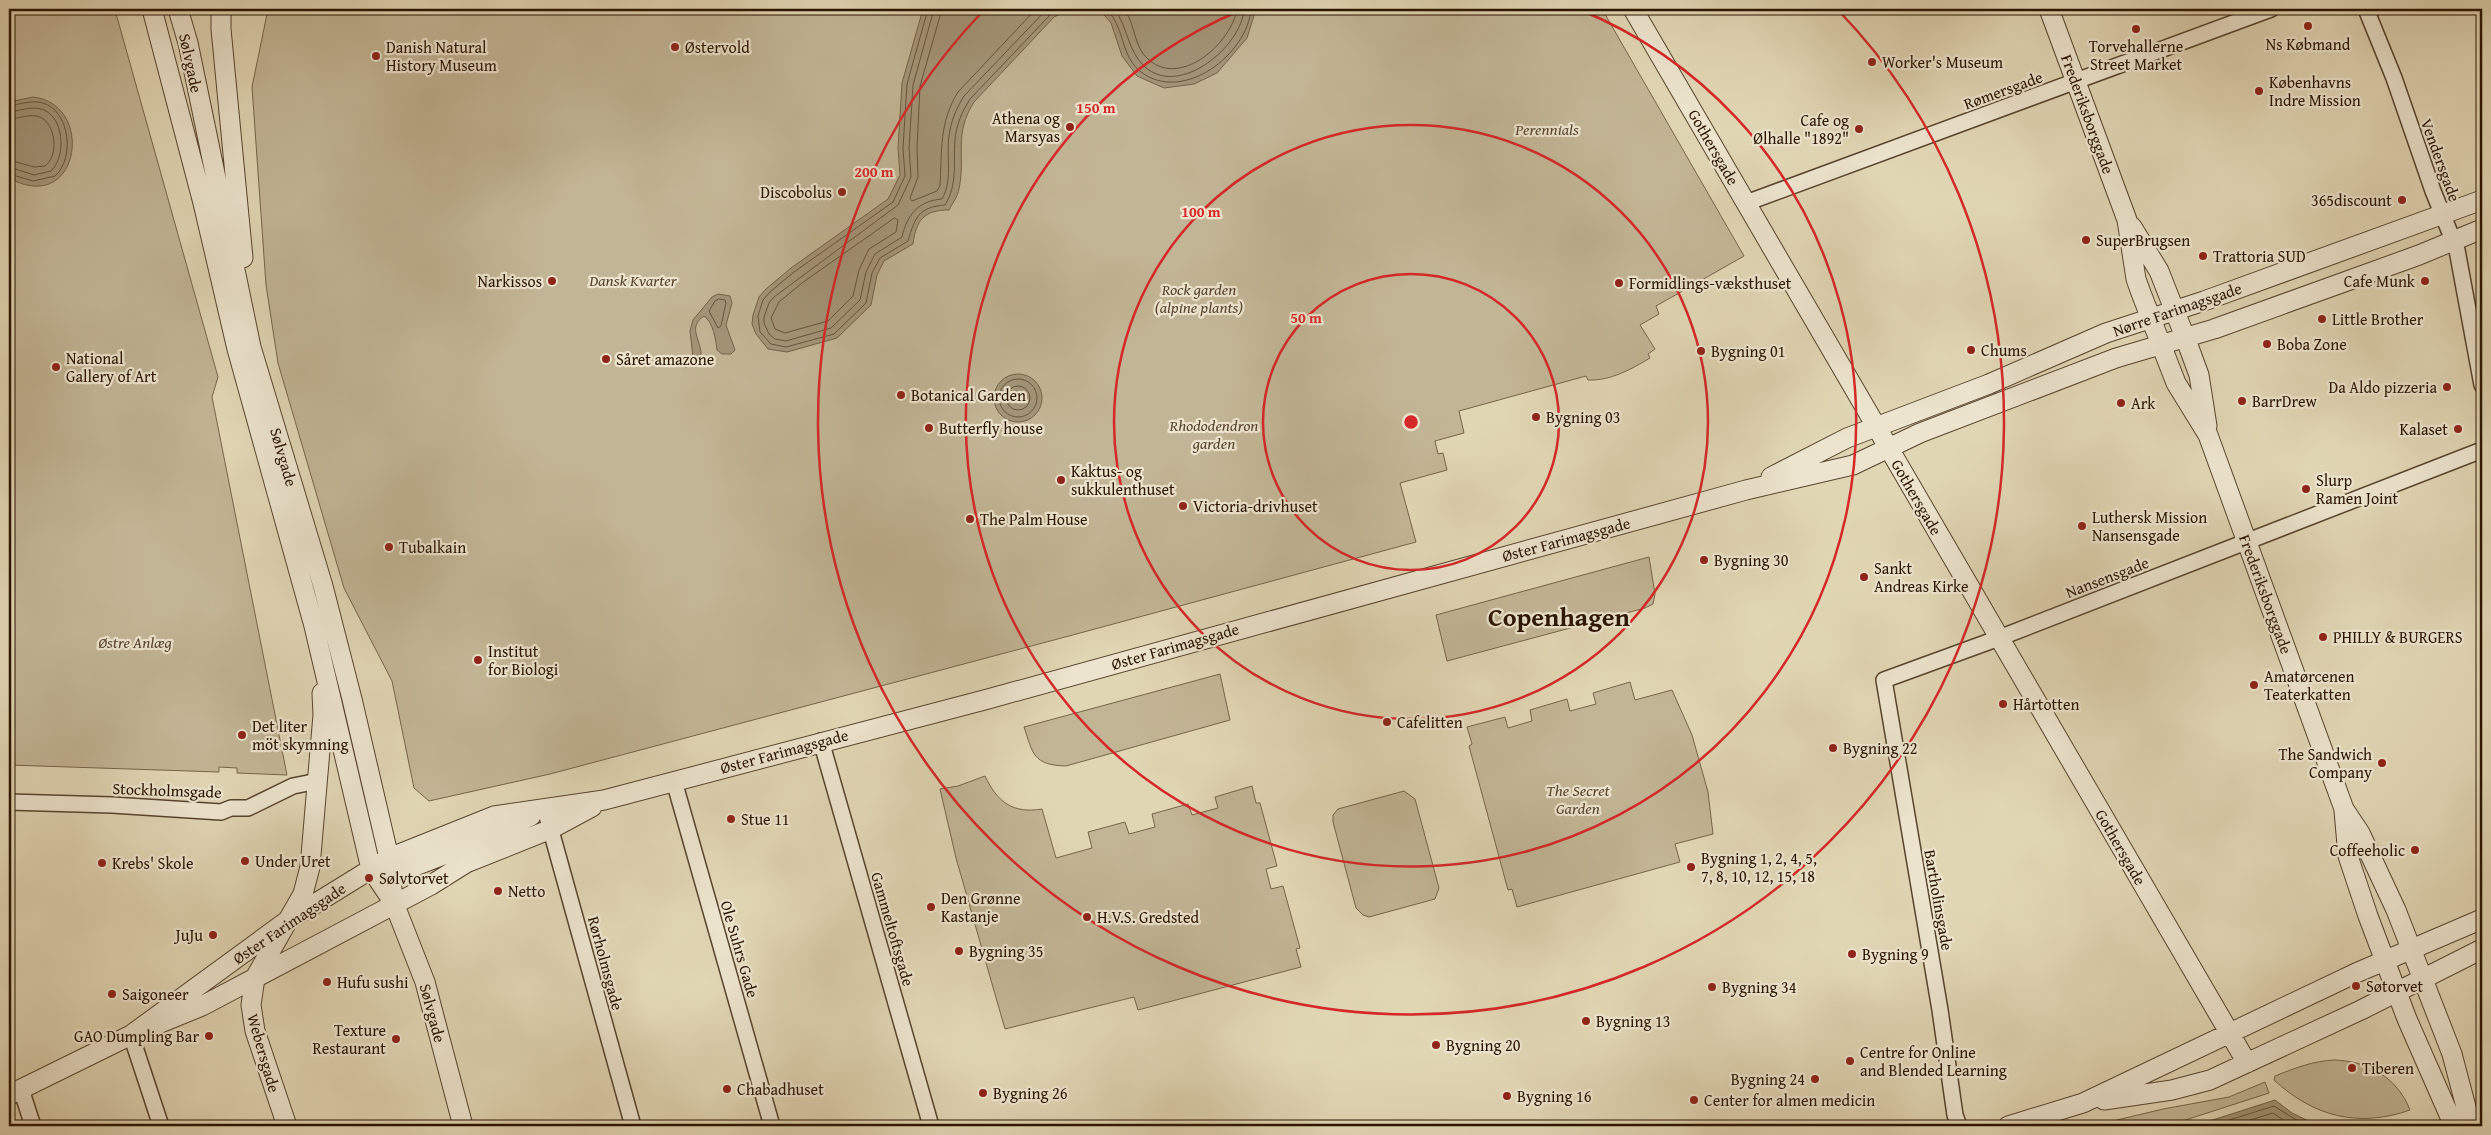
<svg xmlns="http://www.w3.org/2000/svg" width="2491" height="1135" font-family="'Gentium Book Plus',serif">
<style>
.green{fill:#c2b595;stroke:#76644a}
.water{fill:#a39477;stroke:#736147}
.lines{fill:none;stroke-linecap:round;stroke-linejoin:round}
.shore{stroke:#66543c;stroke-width:1}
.minor-casing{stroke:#58442d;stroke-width:18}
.tertiary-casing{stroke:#58442d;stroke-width:21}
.minor{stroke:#ece4ce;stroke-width:15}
.tertiary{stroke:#ece4ce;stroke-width:19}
.ring{fill:none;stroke:#d62828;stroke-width:2.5}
.poi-dot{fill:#8f2418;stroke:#ece4ce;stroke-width:2}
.labels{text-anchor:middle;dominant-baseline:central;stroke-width:4.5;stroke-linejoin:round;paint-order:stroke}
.poi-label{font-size:16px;fill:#2a1400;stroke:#ece4ce;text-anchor:start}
.street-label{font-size:16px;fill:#2a1400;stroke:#ece4ce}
.park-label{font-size:16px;font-style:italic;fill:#58442d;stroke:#ece4ce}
.town-label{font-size:26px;font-weight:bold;fill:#2a1400;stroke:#ece4ce}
.centre{fill:#d62828;stroke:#ece4ce;stroke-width:2.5}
.ring-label{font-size:15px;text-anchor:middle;font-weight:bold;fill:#d62828;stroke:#ece4ce;stroke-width:4.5;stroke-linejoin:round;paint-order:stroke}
</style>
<rect width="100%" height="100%" fill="#e1d6b4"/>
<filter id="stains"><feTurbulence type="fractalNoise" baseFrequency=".004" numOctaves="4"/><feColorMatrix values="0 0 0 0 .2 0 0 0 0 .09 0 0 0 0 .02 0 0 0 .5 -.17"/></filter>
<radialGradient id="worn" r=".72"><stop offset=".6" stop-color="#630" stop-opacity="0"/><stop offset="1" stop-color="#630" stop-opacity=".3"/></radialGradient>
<path class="green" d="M9,9L115,10L218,377L212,397L287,775L237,773V768L219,767V772L9,765Z
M268,9H1602L1744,256L1656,306L1659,314L1640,325L1655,349L1648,354L1650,358C1632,369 1610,381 1588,380L1586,376L1459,411L1464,433L1435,441L1438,454L1443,453L1447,470L1400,483L1416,542L1069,636L550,774L429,801L414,788L392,681L344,588L278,363L266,285L252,87Z
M1649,557L1655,594L1653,604L1645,608L1447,661L1436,615Z
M1220,674L1230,720L1066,766C1033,765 1033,754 1024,727Z
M1630,682L1635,700L1672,690L1692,735L1708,792L1713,834L1675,844L1680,862L1517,907L1512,889L1508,890L1469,746L1472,744L1467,727L1505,717L1508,728L1532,721L1530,710L1567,699L1570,711L1596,704L1593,693Z
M985,776C997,802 1013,814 1042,809L1056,858L1092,848L1088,832L1125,822L1129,834L1155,827L1152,814L1188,804L1192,815L1218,808L1215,797L1252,786L1256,803H1260L1277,866L1266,869L1271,889L1283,886L1300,948L1296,949L1301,967L1138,1010L1134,997L1005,1029L956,858L940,789L958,786Z
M1404,791L1415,799L1439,888L1435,899L1369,917L1363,915L1356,908L1333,822V815L1338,809Z
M2334,1060C2368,1061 2397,1077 2410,1110C2359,1128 2314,1117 2274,1080L2275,1076C2295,1068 2313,1061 2334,1060Z
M2265,1082L2269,1093L2167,1126H2092L2163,1109L2229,1097Z"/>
<path class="water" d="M923,9H1071L1054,17L974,102C953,135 966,156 959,189C958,196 952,204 949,210C924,210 916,220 913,244L884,261L877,275L871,305L837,338L787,352L768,349L756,334L752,324L753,315L759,297L766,289L791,268L888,199L900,175L898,148L902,83Z
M1099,9H1256L1247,38L1217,73L1194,84L1164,88L1137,76L1122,56L1111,23Z
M33,97C96,104 80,217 9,178V102Z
M718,294L730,296L732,303L726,325L735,350L731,354H722L717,350C716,340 713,322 704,316C687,327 701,340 701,354L699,359L685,368L693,357L690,331L693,320L712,297Z
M994 398a24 24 0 1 1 48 0a24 24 0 1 1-48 0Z
M2275,1100L2292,1113L2319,1126H2194Z"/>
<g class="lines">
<path class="shore" d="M928,9L907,84L903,148L905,176L893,202L794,272L770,292L763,300L758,316L760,332L771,344L786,347L834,334L866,303L872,273L880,258L908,241C915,217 919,207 945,205C958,184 953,163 955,140C956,125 962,112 970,99L1051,14L1060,9
M934,9L913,85L909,148L911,177L898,205L774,297L769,303L764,317V323L769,334L775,339L786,341L831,328L860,300L866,272L875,254L902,237C907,215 918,201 942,199C953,180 946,157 949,136C951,121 956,109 964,96L1047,9
M942,9L920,86L917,148L918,177L910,198L912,201L937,191L940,186C942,152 939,122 958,92L1036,9
M1106,9C1109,13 1113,16 1115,21C1124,37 1124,59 1141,72C1183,104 1248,54 1251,9
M1114,9C1128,26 1127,50 1144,66C1178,99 1242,47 1244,9
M1124,9C1136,24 1133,47 1149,60C1182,88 1232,42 1237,9
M9,106C20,104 32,100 43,103C70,111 75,159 55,176L33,181L9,174
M9,112C19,111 30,106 41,109C64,115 67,156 51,171L34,175L9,167
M9,119C19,119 30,113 40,117C56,124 59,156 45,166L34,167L9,160
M895,218L898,220L896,232L869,249L859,270L853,296L828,321L785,333L775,329L771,318L779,302L802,283Z
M719,299L725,300L726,303L721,326L718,328L709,311L715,301Z
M999 398a19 19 0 1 1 38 0a19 19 0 1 1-38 0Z
M1006 398a12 12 0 1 1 24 0a12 12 0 1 1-24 0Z
M2210,1126L2274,1106L2306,1126
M2231,1126L2273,1113L2293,1126"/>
<defs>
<path id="minor" d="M2366,9L2394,78L2433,191L2457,250L2482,385
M1746,203L2271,9
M821,741L931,1126
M674,781L772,1126
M9,802L112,805L221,812L231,808H248L293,786L318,781
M545,809L633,1126
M131,1035L161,1126
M21,1089L33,1126
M1959,1126L1955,1115L1940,1010L1884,680L1999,638L2482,450"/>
<path id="tertiary" d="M152,9L203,203L237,349L314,626L371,869L394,903L425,982L463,1126
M178,9L188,43L251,347L323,586L352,699L389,858L393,900
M221,9V29L243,258
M1633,9L2247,1063
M2049,9L2127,220L2136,279L2141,293L2176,383L2208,435L2344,809L2360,833L2396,910L2452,1054L2471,1126
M2132,227L2159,271L2185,337L2199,375L2207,426
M1771,477L1847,438L1989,384L2106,333L2204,301L2482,200
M2344,811L2348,856L2368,916L2407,1019L2454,1126
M379,880L480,841L531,816
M131,1035L287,921L389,858L494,816L604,800L988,699L1746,490L1853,465L1920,433L2116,358L2214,329L2419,255L2482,229
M9,1095L131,1035L202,1006L431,885L466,863L551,829L592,807
M2104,1100L2172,1090L2210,1080L2361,1010L2482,949
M287,1126L255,1031L251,1005L255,978L303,894L310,867L323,715L322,693
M2008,1126L2083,1103L2356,973L2482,919"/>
</defs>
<use href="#minor" class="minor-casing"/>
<use href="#tertiary" class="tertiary-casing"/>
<use href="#minor" class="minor"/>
<use href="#tertiary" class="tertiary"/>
</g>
<g class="ring">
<circle cx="1411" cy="422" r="148"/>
<circle cx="1411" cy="422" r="297"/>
<path d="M1578 9A445 445 0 1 1 1244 9"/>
<path d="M1838 10A593 593 0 1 1 984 10"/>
</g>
<g class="poi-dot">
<circle cx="2308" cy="26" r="5"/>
<circle cx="2136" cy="29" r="5"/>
<circle cx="675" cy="47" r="5"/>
<circle cx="376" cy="56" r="5"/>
<circle cx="1872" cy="62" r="5"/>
<circle cx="2259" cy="91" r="5"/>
<circle cx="1070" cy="127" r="5"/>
<circle cx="1859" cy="129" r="5"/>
<circle cx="842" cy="192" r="5"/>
<circle cx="2402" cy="200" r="5"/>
<circle cx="2086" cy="240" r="5"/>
<circle cx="2203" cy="256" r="5"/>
<circle cx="552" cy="281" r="5"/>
<circle cx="2425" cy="281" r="5"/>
<circle cx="1619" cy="283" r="5"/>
<circle cx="2322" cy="319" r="5"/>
<circle cx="2267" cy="344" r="5"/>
<circle cx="1971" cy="350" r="5"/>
<circle cx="1701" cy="351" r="5"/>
<circle cx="606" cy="359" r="5"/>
<circle cx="56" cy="367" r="5"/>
<circle cx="2447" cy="387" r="5"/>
<circle cx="901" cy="395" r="5"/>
<circle cx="2242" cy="401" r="5"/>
<circle cx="2121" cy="403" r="5"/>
<circle cx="1536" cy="417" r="5"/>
<circle cx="929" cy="428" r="5"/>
<circle cx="2458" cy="429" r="5"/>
<circle cx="1061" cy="480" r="5"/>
<circle cx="2306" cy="489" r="5"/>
<circle cx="1183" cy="506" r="5"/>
<circle cx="970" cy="519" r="5"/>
<circle cx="2082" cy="526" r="5"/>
<circle cx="389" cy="547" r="5"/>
<circle cx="1704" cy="560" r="5"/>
<circle cx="1864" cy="577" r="5"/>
<circle cx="2323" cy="637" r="5"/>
<circle cx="478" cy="660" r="5"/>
<circle cx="2254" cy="685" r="5"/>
<circle cx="2003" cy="704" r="5"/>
<circle cx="1387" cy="722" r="5"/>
<circle cx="242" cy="735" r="5"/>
<circle cx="1833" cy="748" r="5"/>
<circle cx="2382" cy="763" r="5"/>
<circle cx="731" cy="819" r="5"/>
<circle cx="2415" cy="850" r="5"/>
<circle cx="245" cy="861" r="5"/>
<circle cx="102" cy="863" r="5"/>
<circle cx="1691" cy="867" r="5"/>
<circle cx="369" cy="878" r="5"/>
<circle cx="498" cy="891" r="5"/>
<circle cx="931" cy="907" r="5"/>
<circle cx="1087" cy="917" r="5"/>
<circle cx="213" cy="935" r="5"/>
<circle cx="959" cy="951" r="5"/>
<circle cx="1852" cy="954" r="5"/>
<circle cx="327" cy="982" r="5"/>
<circle cx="2356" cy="986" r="5"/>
<circle cx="1712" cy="987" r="5"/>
<circle cx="112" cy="994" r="5"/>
<circle cx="1586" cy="1021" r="5"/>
<circle cx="209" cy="1036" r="5"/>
<circle cx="396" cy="1039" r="5"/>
<circle cx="1436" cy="1045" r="5"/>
<circle cx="1850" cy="1061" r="5"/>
<circle cx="2352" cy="1068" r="5"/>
<circle cx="1815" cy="1079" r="5"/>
<circle cx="727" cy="1089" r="5"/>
<circle cx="983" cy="1093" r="5"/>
<circle cx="1507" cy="1096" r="5"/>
<circle cx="1694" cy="1100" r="5"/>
</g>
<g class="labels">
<g class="poi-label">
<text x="2308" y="44" text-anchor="middle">Ns Købmand</text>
<text x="2136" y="46" text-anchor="middle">Torvehallerne<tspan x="2136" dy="18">Street Market</tspan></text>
<text x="386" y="47">Danish Natural<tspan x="386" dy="18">History Museum</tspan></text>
<text x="685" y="47">Østervold</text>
<text x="1882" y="62">Worker's Museum</text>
<text x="2269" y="82">Københavns<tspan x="2269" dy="18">Indre Mission</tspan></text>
<text x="1060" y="118" text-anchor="end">Athena og<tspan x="1060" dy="18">Marsyas</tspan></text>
<text x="1849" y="120" text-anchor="end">Cafe og<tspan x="1849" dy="18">Ølhalle "1892"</tspan></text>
<text x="832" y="192" text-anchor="end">Discobolus</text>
<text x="2392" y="200" text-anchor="end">365discount</text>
<text x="2096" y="240">SuperBrugsen</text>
<text x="2213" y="256">Trattoria SUD</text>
<text x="542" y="281" text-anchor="end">Narkissos</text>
<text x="2415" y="281" text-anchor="end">Cafe Munk</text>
<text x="1629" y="283">Formidlings-væksthuset</text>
<text x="2332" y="319">Little Brother</text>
<text x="2277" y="344">Boba Zone</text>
<text x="1981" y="350">Chums</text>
<text x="1711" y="351">Bygning 01</text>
<text x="66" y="358">National<tspan x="66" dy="18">Gallery of Art</tspan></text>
<text x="616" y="359">Såret amazone</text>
<text x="2437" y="387" text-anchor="end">Da Aldo pizzeria</text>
<text x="911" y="395">Botanical Garden</text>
<text x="2252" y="401">BarrDrew</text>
<text x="2131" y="403">Ark</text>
<text x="1546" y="417">Bygning 03</text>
<text x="939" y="428">Butterfly house</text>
<text x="2448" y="429" text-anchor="end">Kalaset</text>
<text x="1071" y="471">Kaktus- og<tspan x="1071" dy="18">sukkulenthuset</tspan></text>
<text x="2316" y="480">Slurp<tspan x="2316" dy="18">Ramen Joint</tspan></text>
<text x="1193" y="506">Victoria-drivhuset</text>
<text x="2092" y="517">Luthersk Mission<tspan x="2092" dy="18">Nansensgade</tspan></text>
<text x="980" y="519">The Palm House</text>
<text x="399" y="547">Tubalkain</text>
<text x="1714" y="560">Bygning 30</text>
<text x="1874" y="568">Sankt<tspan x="1874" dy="18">Andreas Kirke</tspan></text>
<text x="2333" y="637">PHILLY &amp; BURGERS</text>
<text x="488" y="651">Institut<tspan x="488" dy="18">for Biologi</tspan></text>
<text x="2264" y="676">Amatørcenen<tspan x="2264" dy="18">Teaterkatten</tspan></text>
<text x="2013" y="704">Hårtotten</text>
<text x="1397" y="722">Cafelitten</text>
<text x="252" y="726">Det liter<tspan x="252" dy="18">möt skymning</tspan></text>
<text x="1843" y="748">Bygning 22</text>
<text x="2372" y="754" text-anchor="end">The Sandwich<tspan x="2372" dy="18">Company</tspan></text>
<text x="741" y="819">Stue 11</text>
<text x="2405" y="850" text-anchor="end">Coffeeholic</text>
<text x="1701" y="858">Bygning 1, 2, 4, 5,<tspan x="1701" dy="18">7, 8, 10, 12, 15, 18</tspan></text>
<text x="255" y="861">Under Uret</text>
<text x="112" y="863">Krebs' Skole</text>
<text x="379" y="878">Sølvtorvet</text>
<text x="508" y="891">Netto</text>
<text x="941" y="898">Den Grønne<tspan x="941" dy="18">Kastanje</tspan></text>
<text x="1097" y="917">H.V.S. Gredsted</text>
<text x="203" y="935" text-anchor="end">JuJu</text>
<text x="969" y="951">Bygning 35</text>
<text x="1862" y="954">Bygning 9</text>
<text x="337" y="982">Hufu sushi</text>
<text x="2366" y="986">Søtorvet</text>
<text x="1722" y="987">Bygning 34</text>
<text x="122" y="994">Saigoneer</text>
<text x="1596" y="1021">Bygning 13</text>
<text x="386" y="1030" text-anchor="end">Texture<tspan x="386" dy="18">Restaurant</tspan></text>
<text x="199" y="1036" text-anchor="end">GAO Dumpling Bar</text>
<text x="1446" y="1045">Bygning 20</text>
<text x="1860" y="1052">Centre for Online<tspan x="1860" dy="18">and Blended Learning</tspan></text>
<text x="2362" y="1068">Tiberen</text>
<text x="1805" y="1079" text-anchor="end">Bygning 24</text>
<text x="737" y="1089">Chabadhuset</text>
<text x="993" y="1093">Bygning 26</text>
<text x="1517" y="1096">Bygning 16</text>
<text x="1704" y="1100">Center for almen medicin</text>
</g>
<g class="street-label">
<text transform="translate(191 63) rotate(78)">Sølvgade</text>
<text transform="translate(2003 90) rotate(-20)">Rømersgade</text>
<text transform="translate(2088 114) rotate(70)">Frederiksborggade</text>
<text transform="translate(1714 147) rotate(60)">Gothersgade</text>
<text transform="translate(2441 160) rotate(70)">Vendersgade</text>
<text transform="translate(2177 309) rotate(-19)">Nørre Farimagsgade</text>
<text transform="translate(284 457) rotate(74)">Sølvgade</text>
<text transform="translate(1917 497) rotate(60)">Gothersgade</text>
<text transform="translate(1566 539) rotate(-15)">Øster Farimagsgade</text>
<text transform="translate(2107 577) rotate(-21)">Nansensgade</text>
<text transform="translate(2266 594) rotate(70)">Frederiksborggade</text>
<text transform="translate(1175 646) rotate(-16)">Øster Farimagsgade</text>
<text transform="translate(784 751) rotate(-15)">Øster Farimagsgade</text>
<text transform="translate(167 790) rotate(2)">Stockholmsgade</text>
<text transform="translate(2121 847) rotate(60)">Gothersgade</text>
<text transform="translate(1939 900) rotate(80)">Bartholinsgade</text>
<text transform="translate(289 923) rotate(-34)">Øster Farimagsgade</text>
<text transform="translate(893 929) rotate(74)">Gammeltoftsgade</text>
<text transform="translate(740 949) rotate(74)">Ole Suhrs Gade</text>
<text transform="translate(606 963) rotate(75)">Rørholmsgade</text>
<text transform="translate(433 1013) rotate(75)">Sølvgade</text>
<text transform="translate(264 1053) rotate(74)">Webersgade</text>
</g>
<g class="park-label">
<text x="1547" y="129">Perennials</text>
<text x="633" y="280">Dansk Kvarter</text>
<text x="1199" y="289">Rock garden<tspan x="1199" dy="18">(alpine plants)</tspan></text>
<text x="1214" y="425">Rhododendron<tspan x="1214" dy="18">garden</tspan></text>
<text x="135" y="642">Østre Anlæg</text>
<text x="1578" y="790">The Secret<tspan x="1578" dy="18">Garden</tspan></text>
</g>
<g class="town-label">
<text x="1559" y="616">Copenhagen</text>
</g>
</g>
<circle cx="1411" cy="422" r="8" class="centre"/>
<g class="ring-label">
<text x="1096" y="113">150 m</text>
<text x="874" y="177">200 m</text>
<text x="1201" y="217">100 m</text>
<text x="1306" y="323">50 m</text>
</g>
<rect width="2491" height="1135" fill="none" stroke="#e1d6b4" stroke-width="30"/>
<rect x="10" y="10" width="2471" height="1115" fill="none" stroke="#2a1400" stroke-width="2.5"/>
<rect x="15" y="15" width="2461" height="1105" fill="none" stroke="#2a1400"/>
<rect width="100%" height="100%" filter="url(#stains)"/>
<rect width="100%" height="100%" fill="url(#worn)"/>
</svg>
